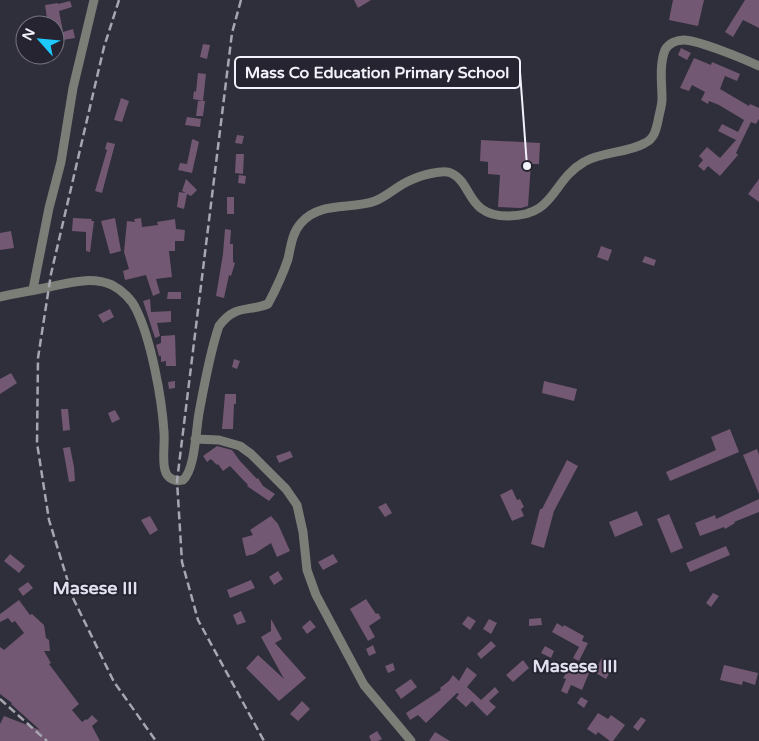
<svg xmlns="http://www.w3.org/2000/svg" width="759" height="741" font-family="'Varela Round',sans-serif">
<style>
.building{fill:#725872}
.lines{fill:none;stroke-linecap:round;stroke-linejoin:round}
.minor{stroke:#7b7e77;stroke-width:9}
.rail{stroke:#a7a6b0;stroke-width:2.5;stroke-dasharray:8 4;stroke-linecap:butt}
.labels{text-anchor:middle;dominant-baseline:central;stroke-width:4;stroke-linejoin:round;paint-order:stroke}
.quarter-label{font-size:18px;font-weight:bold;fill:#e1e0f0;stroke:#252430}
.leader{fill:none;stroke:#f2f2fa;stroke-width:2}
.callout-dot{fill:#f2f2fa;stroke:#252430;stroke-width:2}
.callout{fill:#252430;stroke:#f2f2fa;stroke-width:2}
.callout-label{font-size:16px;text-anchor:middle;font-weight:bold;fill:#f2f2fa}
</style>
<rect width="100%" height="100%" fill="#2f2e3b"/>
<path class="building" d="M354,0H371L358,8Z
M673,0H704L698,26L669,20Z
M745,0H759V28L743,20L733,37L725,32Z
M70,1L72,7L59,11L63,32L73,29L75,38L63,40L64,43L55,45V25H48L45,5L58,3V4Z
M203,44L210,45L207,59L200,57Z
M681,48L691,53L687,60L678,55Z
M694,58L711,65L712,62L740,74L737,81L725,76L720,89L749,106L750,104L759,108V119L756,124L751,122L736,153L738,155L720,176L708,166L704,171L698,166L703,160L699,156L707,147L720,158L736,140L718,131L722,124L738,132L744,120L719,105L709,101L708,104L701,100L705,92L692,85L689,91L680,88Z
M198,73L206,74L203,101L193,99L194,91L196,92Z
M121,98L129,101L122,122L114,120Z
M198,101H205L203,116H196Z
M187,117L201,119L200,127L185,125Z
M237,135L244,136L242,144L235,143Z
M193,139L199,142L192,173L178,170L180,163L187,164L192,140Z
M481,140L540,143L539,164H531L528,206L521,208L498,207L500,175L488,174V162L480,161Z
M107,142L115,144L102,193L95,191L107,150L105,149Z
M236,154H244L243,174L235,173Z
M239,175L246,176L245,184L238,183Z
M186,179L197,190L191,196L187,194L184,209L177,207L179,192L186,193L182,191Z
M759,179V202L748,194Z
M227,197H234V214H227Z
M73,218L92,219L91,221H94L90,252L86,251V232L72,231Z
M115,218L121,251L110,254L101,221Z
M141,218L142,227L158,225L157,222L175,219L176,229L185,230L184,241H175V251H169L172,277L156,279L160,293L153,296L146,275L125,280L123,271L129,269L124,252L127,221L135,222L134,219Z
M225,229L231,230L230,244H233V262L235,263L231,276L229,275L224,298L216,296L223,254Z
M11,231L14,248L0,250V233Z
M601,246L612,250L608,261L597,257Z
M645,256L656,260L654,266L642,262Z
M168,292H181V299H167Z
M150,299L151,312L171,311V322L157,323L160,336L155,338L143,301Z
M110,309L114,317L103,323L98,315Z
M175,335L176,366H166V361L161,362V356H159L156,345L161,343V336Z
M234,359L240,361L237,369L232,367Z
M11,373L17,383L0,394V379Z
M175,381V388L169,389L168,382Z
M544,381L577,389L574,401L542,393Z
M225,394H236V404H234L233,429H222Z
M61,409H68L70,430L63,431Z
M115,410L120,419L112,423L108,413Z
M730,429L739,452L670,481L666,472L716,450L711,437Z
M217,446L232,450L240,461L257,479L258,478L263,486L275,494L269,501L247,486L248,485L230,466L223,471L218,464L217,465L211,459L207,462L203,456Z
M70,447L74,467L75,481L69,482L63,448Z
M757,449L759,455V494L743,455Z
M290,451L293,457L279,463L276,456Z
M567,460L578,466L554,511L544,548L531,544L540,509H542Z
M512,489L517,500L520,499L524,507L521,509L524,516L512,521L500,495Z
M759,499V512L734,522L735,523L725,529L724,527L700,536L695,523L715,515L716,519Z
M386,503L392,513L385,517L378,507Z
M637,511L643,525L615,537L609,522Z
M669,514L683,548L671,553L657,519Z
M150,516L158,530L150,535L141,520Z
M271,516L278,524L290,551L277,557L271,543L254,554L246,556L242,538L253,535L250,530Z
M726,546L730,555L690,572L686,563Z
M10,554L25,566L19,573L4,561Z
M333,554L338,562L323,570L318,562Z
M278,571L283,579L274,585L269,577Z
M251,580L255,588L230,598L227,590Z
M28,582L33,588L23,596L18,589Z
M713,593L719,596L711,607L706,603Z
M366,599L376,614L378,613L381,618L369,626L375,637L368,641L350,609Z
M19,600L30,615L32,614L44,625L46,638L49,640L50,651H44L51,663L49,664L79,704L72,710L82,722L86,719L87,720L92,715L98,721L92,726L100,741H0V724L4,716L40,730L11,704L12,703L0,694V647L4,650L24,633L15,621L12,623L8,618L0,622V614Z
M241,611L246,622L237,625L233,615Z
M468,616L476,621L470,630L462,624Z
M541,618L542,625L529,626V619Z
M271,619L282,639L275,643L306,678L279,701L246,668L258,655L284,679L261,637L271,631Z
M489,619L497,623L491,634L483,629Z
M310,620L316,627L307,634L302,627Z
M557,623L563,627L564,625L584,636L582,641L588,643L579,661L573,658L579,647L552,632Z
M491,641L496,646L481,659L477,654Z
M373,645L376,653L369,656L366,649Z
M545,646L554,651L551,658L541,653Z
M602,658L614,665L606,679L594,672Z
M523,660L529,668L513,682L506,675Z
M574,661L591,668L582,690L571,685L567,694L561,691L566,679L563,678Z
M393,663L395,670L388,673L385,666Z
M724,665L758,673L755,685L743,681L742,685L720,680Z
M467,667L477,675L467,687L481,700L495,687L499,692L489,701L496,707L487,716L472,701L466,707L456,698L459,694L457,693L426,723L418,715L410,720L406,713L441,690L440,688L449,681L453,675L459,681Z
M411,679L417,687L401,699L395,690Z
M581,697L588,701L584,708L577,703Z
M302,701L310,709L298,721L290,714Z
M598,713L608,719L611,715L625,725L613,741H610L598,732L596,735L587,729Z
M641,717L646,720L638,731L633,727Z
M377,731L382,739L378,741H371L369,736Z
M435,732L450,741H429Z"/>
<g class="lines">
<path class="minor" d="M33,289L49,208L61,162L73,88L94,0
M0,297C16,293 32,291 49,287C70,283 91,276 112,285C122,290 132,300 136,309C151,339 162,399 164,432C165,443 162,460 165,470C167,479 176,482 183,480C195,470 196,429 199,413C204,386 210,352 219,326C235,304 248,312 268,304C276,289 283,274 288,259C291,246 292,233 301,223C320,201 351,210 375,201C388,196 398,185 411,180C419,176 443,169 451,173C473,183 466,216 508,216C556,216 551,181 584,162C600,152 628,153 645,143C654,139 656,130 658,121C659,114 662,106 662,99C662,84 659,65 665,50C669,43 677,40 684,40C698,40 744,59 759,66
M195,439L219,440L240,446L251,454L286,489L297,505L303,532L307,570L316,595L364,685L411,741"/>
<path class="rail" d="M119,0L104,47L51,274L38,358L37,443L49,520L73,598L114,682L156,741
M241,0L232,33L177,481L182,562L198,620L264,741
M0,699L47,741"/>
</g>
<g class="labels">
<g class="quarter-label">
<text x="95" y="588">Masese III</text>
<text x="575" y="666">Masese III</text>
</g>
</g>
<path class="leader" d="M527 166L520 72"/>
<circle class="callout-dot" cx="527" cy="166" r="5"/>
<rect class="callout" x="235" y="57" width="285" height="31" rx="5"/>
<g class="callout-label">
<text x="377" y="78">Mass Co Education Primary School</text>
</g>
<g transform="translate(40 40) rotate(297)"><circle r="24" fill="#252430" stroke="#777681"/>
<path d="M0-4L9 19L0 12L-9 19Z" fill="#1ec9fd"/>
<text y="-8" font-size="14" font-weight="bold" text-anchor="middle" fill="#f2f2fa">N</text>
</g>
</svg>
